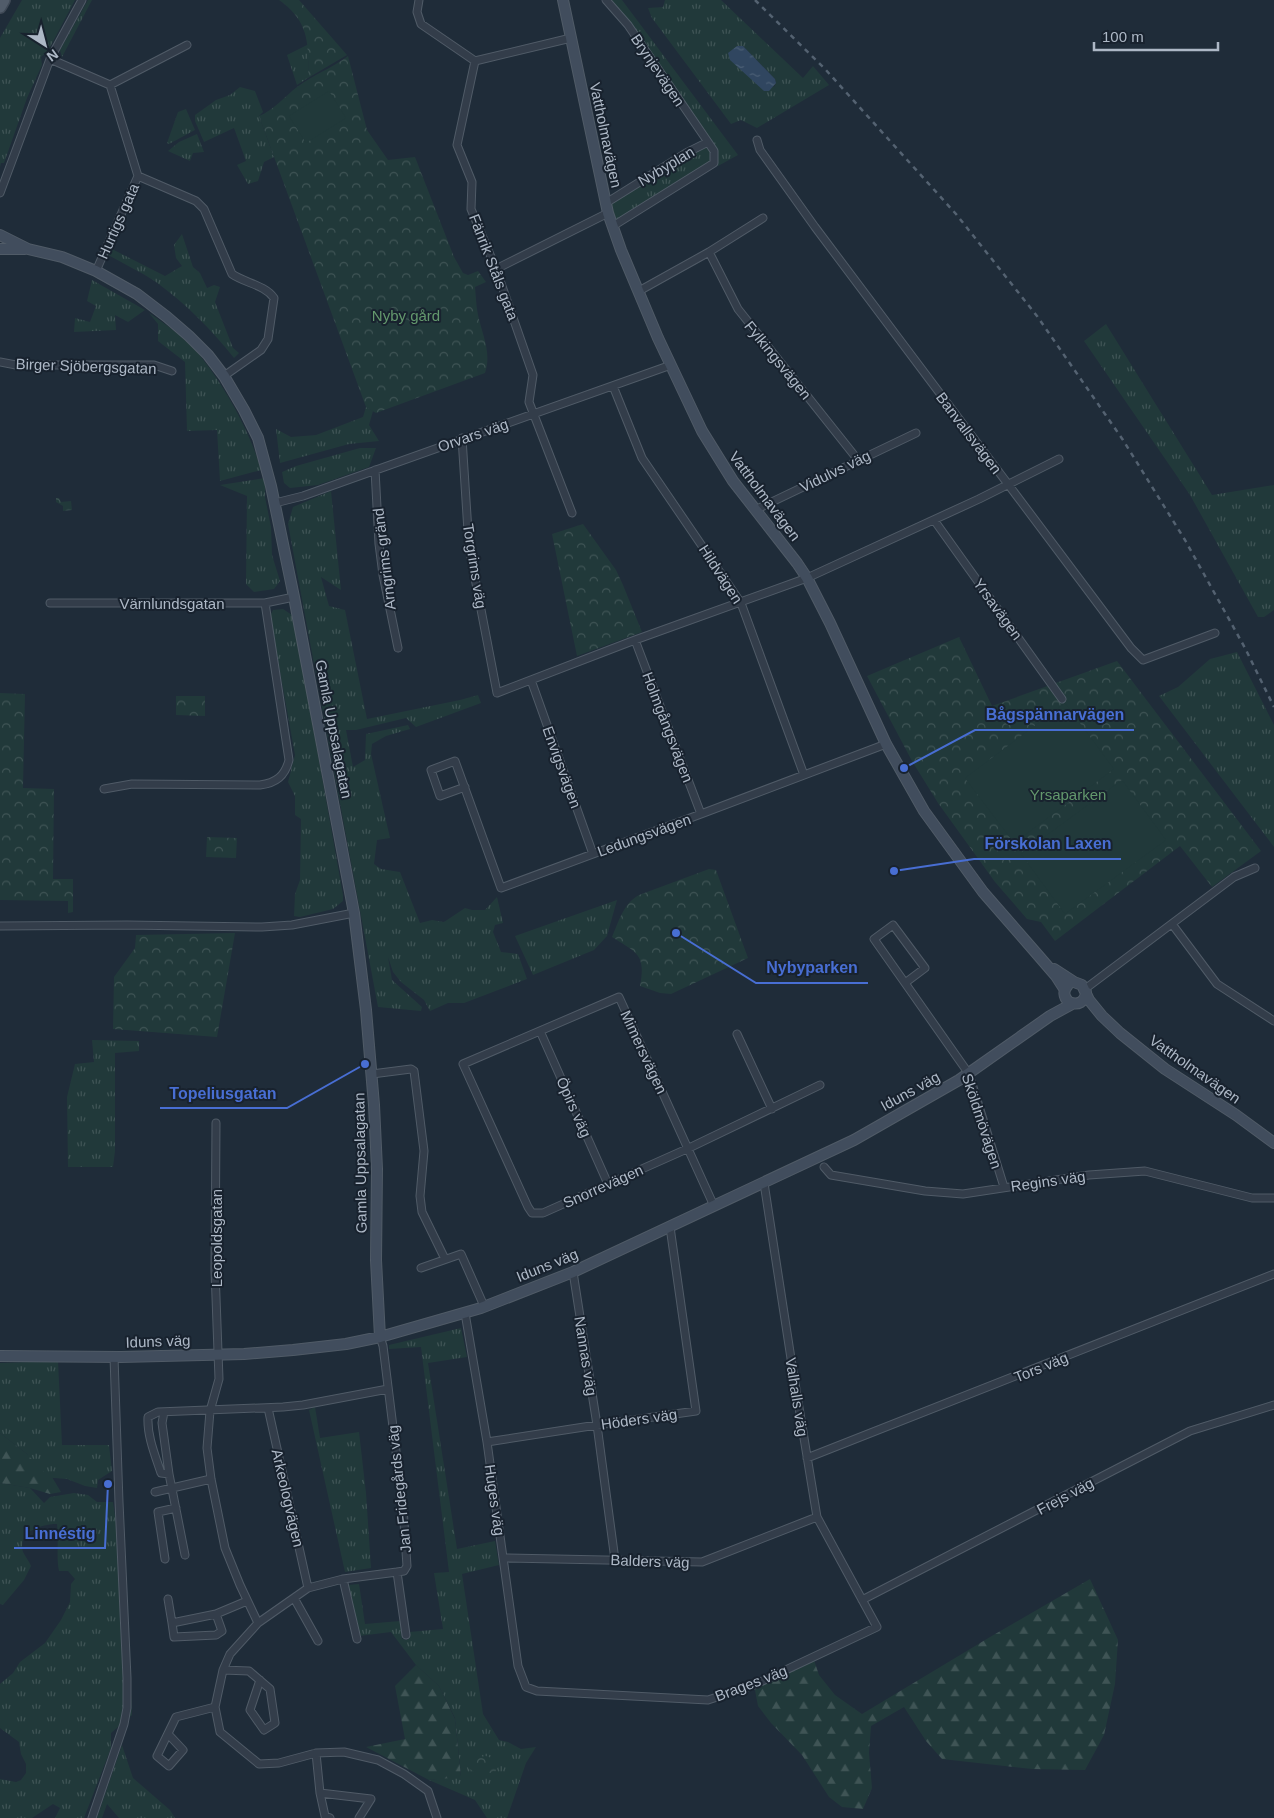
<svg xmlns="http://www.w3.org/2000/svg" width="1274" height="1818" font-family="Arial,sans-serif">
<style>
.grass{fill:url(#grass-tufts);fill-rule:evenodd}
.forest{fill:url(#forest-firs)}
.park{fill:url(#park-crowns)}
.garden{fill:#21393a}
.water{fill:url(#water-ripples)}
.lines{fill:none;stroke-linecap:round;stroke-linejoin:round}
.street-casing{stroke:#505b67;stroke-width:9}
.secondary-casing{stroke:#505b67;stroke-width:12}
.primary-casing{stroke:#3f4956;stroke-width:14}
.street{stroke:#333d4a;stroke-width:7}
.secondary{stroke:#414d5d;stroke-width:10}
.primary{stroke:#515c6a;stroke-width:11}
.rail{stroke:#546271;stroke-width:2.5;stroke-dasharray:5 5;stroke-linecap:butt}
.labels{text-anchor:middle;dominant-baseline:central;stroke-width:4;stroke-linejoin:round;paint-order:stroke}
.street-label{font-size:15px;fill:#adb8c6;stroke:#18222e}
.park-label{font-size:15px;fill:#63986d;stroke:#18222e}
.leader{fill:none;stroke:#486ed3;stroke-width:2}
.callout-dot{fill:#486ed3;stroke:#18222e;stroke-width:2}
.callout-label{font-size:16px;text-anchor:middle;font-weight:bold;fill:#486ed3;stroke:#18222e;stroke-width:4;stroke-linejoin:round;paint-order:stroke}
</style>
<defs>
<pattern id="grass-tufts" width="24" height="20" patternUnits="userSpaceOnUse" patternTransform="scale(1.25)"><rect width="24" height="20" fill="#21393a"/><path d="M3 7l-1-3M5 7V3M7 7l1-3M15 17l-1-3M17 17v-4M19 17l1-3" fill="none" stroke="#3f5455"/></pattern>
<pattern id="forest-firs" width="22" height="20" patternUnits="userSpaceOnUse" patternTransform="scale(1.25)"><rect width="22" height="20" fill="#21393a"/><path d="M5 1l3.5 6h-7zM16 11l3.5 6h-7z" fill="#3f5455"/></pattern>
<pattern id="park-crowns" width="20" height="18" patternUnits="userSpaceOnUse" patternTransform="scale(1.25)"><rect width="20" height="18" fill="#21393a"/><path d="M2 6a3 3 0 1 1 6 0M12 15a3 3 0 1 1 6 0" fill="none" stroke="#3f5455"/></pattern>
<pattern id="water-ripples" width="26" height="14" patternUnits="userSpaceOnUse" patternTransform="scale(1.25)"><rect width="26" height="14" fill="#304660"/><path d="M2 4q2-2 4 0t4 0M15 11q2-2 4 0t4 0" fill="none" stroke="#4b5f75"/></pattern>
</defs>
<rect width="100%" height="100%" fill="#1f2c39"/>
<path class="grass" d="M22,0H75L48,51L41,57L42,65L27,98L4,163H1L0,167V38Z
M88,0H92L62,57L60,50Z
M606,0H622L738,155L718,166L714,163L613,226L606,203L707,142Z
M665,0H721L803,78L813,66L829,85L757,128L741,120L731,124L652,18L648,8L663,7ZM743,46L775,79L776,83L774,87Z
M309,44L308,78L297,85L287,55Z
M240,87L255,91L263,112L259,116L274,157L264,162L258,181L248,184L237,165L246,161L234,128L204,142L195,121V115L216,100L230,95Z
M186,109L195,130L169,144L167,143L178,112Z
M197,134L204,152L193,153L190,161L168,151L179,142Z
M182,234L193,267L200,273L207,288L214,285L220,287L215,302L233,348L239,353L234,358C211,329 186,304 156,282C141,272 124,264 108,255L110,248L165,276L182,266L176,258L174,245Z
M92,280L145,310L128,322L115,315L116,330L74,332L75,318L90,322L96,306L87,301Z
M149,313C166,324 183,337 197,352C223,383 250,431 261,470L220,481L217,430L187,431L185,362L158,341V324Z
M1106,324L1212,495L1274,485V610L1264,617H1258L1190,495L1084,341Z
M366,407L373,411L369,425L379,441L349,444L280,463L276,429L291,437L316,435L363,417Z
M360,448H376L369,467L318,485L290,488L284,483L282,472L296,466Z
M265,478V497L271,527L272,555L280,581L274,589L254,592L246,584L247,496L220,485Z
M331,491L341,590L321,577L329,606L345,610L367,719L460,700L478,695L481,703L416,727L406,718L356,730H346L353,767L365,760L366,734L408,725L410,729L386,736L372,744L371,754L390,838L377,840L374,864L381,869L400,872L420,923L432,920L444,922L465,908L472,910H485L497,897L503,923L495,925L493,932L501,952L518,954L527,979L464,1003H448L430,1011L424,1000L401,982L393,972L388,957L392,980L422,1007L421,1011L378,1007L288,524L293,507Z
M283,609L292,615L295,626L343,895V901L333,909L300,917L294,916L295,894L300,880L301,819L295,815V796L288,782L295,755L270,616L273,610Z
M1237,652L1274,725V847L1159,696L1178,687L1210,659Z
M617,900L607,936L594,950L533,975L515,936Z
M92,1040L139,1041V1051L115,1053V1151L113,1167H68L67,1097L75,1064L94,1062Z
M461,1328L467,1357L428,1363L457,1549L495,1541L499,1565L462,1574L483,1714L499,1740L508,1742L521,1749L536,1747L526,1763L507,1818H487L475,1800L429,1780L461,1776L455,1718L439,1686L416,1665L391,1632L359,1636L348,1585L359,1584L365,1624L400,1621L402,1639L408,1640L409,1632L443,1629L434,1573L449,1572L421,1347L389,1349V1345Z
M58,1361L62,1445H109L112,1471L98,1480L97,1488L85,1486L67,1479L41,1477L27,1454L0,1433V1363Z
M315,1407L320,1438L359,1432L366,1493L371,1568L345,1572L309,1410Z
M0,1483L30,1488L44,1503L50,1497L74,1493L88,1495L97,1502H113L127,1597L132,1715L111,1733V1748L84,1818H55L60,1808L53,1804L32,1818H0V1779L16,1782L21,1780L26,1773V1764L21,1754L19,1742L0,1728V1684L13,1673L20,1662L45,1643L61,1620L70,1602L71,1584L75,1579L68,1571H59C56,1556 59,1541 57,1524C42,1524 17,1531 23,1552C25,1556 29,1561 31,1566L24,1580L3,1605L0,1604Z
M122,1745L133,1778L170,1810L175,1818H119L107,1804L102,1818H97Z"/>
<path class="forest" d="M0,1433L27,1454L46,1474L42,1477H52L61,1492L50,1494L30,1488L0,1483Z
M1090,1579L1118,1640L1115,1684L1104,1735L1085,1770L1032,1769L942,1759L926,1741L904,1707L871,1726L869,1753L872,1788L863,1809L842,1807L829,1797L802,1755L771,1723L758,1706L754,1685L813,1657L819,1675L835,1695L862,1714L990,1637Z
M416,1665L439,1686L455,1719L461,1777L429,1780L366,1747L405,1739L395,1686Z"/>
<path class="park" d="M279,0H299L347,55L308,78C309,44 309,21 279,0Z
M348,56L367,130L388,160L415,157L454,257L463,273L468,275L478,271L486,282L475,287C476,296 476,306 478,315C482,334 492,353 485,373L376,413L366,407L259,116C274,110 284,97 297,87C313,75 332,68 348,56Z
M56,498H59L61,502L71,501L72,510L63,511V506L56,502Z
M583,524L616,570L623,585L642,632L577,656L552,534Z
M959,637L992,706L1117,661L1261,851L1212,887L1180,846L1055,941L1041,922L1027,919L995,882L938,803L912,761L867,676Z
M0,693L25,694L23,788L54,789L53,879H73V912L68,913V901L0,900Z
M176,696H205V716L176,715Z
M207,837L237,838L236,858L206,857Z
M709,869L716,870L748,958L671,994L660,993L640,986C646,954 637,953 612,937C619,921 623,904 639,895Z
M235,933L217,1037L113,1029L114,977L135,948L136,935Z
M485,1756C490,1756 497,1761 498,1767L495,1772C486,1774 475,1775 468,1768L472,1759Z"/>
<path class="garden" d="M329,91L346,118L306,143L289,116Z
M1065,703L1114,769L1014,843L965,778Z
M1122,780L1166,840L1065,914L1021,854Z"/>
<path class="water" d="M737,46H743L775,79L776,83L769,91H764L730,60L728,53Z"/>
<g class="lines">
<defs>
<path id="street" d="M419,0L417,12L421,24L475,61L457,145L472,182L471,209L496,269L533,375L529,402L572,513
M606,0L628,25L708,142
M50,59L110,85L138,176L96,271
M475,61L571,38
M110,85L187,45
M757,140L760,150L815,227L1131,648L1143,660L1215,633
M138,176L196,201L204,209L232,274C245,283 265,285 274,298L268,339L261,350L224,376
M0,193L50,59L82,0
M606,203L686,153L708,142L714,151V163L613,226
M709,252L738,309L858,460
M496,269L608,213
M639,291L709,252L763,218
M0,362L16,365H154L172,371
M613,386L642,458L741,603L804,775
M462,438L469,547L497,693L635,640L807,578L979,499L1059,459
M375,470L379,544L383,575L398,648
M275,503L303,496L671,365
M755,510L916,433
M934,520L1062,699
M50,603H265L294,597
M635,640L701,814
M531,680L593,854
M465,787L440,796L431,770L455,761L501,888L701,814L886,744
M104,789L132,784L260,785C276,783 285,776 289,760L265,603
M1172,924L1217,984L1274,1021
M0,926L127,925L262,927L292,925L354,913
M905,983L874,939L893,925L925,968L905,983L969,1074L1004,1187
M1085,989L1234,877L1255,868
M540,1031L608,1184
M737,1034L772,1109
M372,1074L411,1069L414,1071L424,1151L420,1196L422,1212L445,1259
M216,1123L215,1270L219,1379L210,1411L207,1448L211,1479L225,1548L240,1585L258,1623
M824,1167L831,1175L925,1191L963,1194L1089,1175L1145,1171L1252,1198H1274
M714,1206L619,997L463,1064L528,1207L532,1213H543L689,1148L820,1085
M421,1268L461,1254L484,1306
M573,1272L597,1425L615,1560
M465,1313L487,1442L518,1666L526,1687L537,1691L708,1700L754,1685L877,1627L817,1517L792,1365L764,1183
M380,1337L383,1346L403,1508L407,1566L404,1571L397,1572L406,1635
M268,1408L308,1588
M164,1412L162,1423L169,1474L185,1555
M487,1442L597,1425L696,1411L670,1227
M807,1458L1274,1274
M169,1474L161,1473C155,1455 147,1436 148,1417L158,1412L283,1407L303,1405L388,1389
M155,1492L211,1479
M504,1558L702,1562L817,1517
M165,1559L158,1512L176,1508
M397,1572L343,1579L308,1588L258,1623L230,1654L223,1670L215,1707L220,1732L259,1764L279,1763L316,1753L344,1752L378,1760L404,1774L428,1791L437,1818
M343,1579L357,1639
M294,1598L318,1641
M168,1599L172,1623
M862,1600L1190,1431L1274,1405
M216,1614L222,1631L216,1635L174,1637L172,1623L216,1614L247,1601
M223,1670L249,1671L270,1689L275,1723L264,1730L250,1710L260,1680
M168,1734L183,1750L169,1766L157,1756L176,1717L215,1707
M316,1753L320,1793L325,1816L330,1818
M320,1793L371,1799L359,1818
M92,1818L124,1724L127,1708V1678L119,1502L114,1357"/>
<path id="secondary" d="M563,0L608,213L621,250L658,338L702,431L733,481L797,563L807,578L830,623L886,744L924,811L983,892L1037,954L1056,976L1065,990
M0,235L28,249L62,257L96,271L137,294L167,317L189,336L208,355L224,376L244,410L258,438L271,486L294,597L354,913L366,1010L374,1105L377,1169L376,1260L380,1337
M0,249H25
M1054,969L1074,982L1082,985L1089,1000L1102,1016L1120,1033L1165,1069L1236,1115L1274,1143
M1068,985C1063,990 1063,997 1069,1002C1078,1006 1085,1002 1086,992
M0,1356L121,1357L244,1354L293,1350L346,1344L380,1337L481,1308L573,1272L854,1140L959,1080L1050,1016L1072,1004"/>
<path id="primary" d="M0,7L4,0"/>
</defs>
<use href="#street" class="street-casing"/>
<use href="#secondary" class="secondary-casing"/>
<use href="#primary" class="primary-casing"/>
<use href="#street" class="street"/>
<use href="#secondary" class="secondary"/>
<use href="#primary" class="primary"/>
<path class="rail" d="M755,0L825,69L956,214L1037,316L1123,440L1185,540L1245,648L1274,707"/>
</g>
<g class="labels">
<g class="street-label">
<text transform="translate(658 70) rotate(56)">Brynjevägen</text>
<text transform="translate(606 135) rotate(78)">Vattholmavägen</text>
<text transform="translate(666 166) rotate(-31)">Nybyplan</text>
<text transform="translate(118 221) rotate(-66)">Hurtigs gata</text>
<text transform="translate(494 267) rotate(69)">Fänrik Ståls gata</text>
<text transform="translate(778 360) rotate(51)">Fylkingsvägen</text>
<text transform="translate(86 366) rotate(2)">Birger Sjöbergsgatan</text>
<text transform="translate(969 433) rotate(53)">Banvallsvägen</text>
<text transform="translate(473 435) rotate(-19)">Orvars väg</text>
<text transform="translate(835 471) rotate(-26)">Vidulvs väg</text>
<text transform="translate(765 496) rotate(53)">Vattholmavägen</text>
<text transform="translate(384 559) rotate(-97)">Arngrims gränd</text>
<text transform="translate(475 566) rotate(81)">Torgrims väg</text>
<text transform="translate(721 574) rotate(57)">Hildvägen</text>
<text x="172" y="603">Värnlundsgatan</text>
<text transform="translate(998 609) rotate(54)">Yrsavägen</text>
<text transform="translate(668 727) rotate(69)">Holmgångsvägen</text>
<text transform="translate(334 729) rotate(79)">Gamla Uppsalagatan</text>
<text transform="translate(562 767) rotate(70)">Envigsvägen</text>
<text transform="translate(644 835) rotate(-20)">Ledungsvägen</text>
<text transform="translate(644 1052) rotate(65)">Mimersvägen</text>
<text transform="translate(1195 1069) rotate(35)">Vattholmavägen</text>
<text transform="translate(910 1091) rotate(-29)">Iduns väg</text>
<text transform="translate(574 1107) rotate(66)">Öpirs väg</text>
<text transform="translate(982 1121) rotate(72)">Sköldmövägen</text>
<text transform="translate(360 1163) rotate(-91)">Gamla Uppsalagatan</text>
<text transform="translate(1048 1181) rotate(-8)">Regins väg</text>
<text transform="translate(603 1186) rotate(-24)">Snorrevägen</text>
<text transform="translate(216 1238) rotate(-90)">Leopoldsgatan</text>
<text transform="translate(547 1265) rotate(-22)">Iduns väg</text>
<text transform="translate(158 1341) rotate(-2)">Iduns väg</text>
<text transform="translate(586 1356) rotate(81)">Nannas väg</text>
<text transform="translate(1041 1367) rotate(-22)">Tors väg</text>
<text transform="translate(797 1397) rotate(81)">Valhalls väg</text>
<text transform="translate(639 1419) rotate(-8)">Höders väg</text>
<text transform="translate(399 1489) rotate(-96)">Jan Fridegårds väg</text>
<text transform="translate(1065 1496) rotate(-28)">Frejs väg</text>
<text transform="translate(288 1498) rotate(77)">Arkeologvägen</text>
<text transform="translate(495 1500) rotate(82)">Huges väg</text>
<text transform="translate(650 1561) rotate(2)">Balders väg</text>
<text transform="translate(751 1683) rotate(-21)">Brages väg</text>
</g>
<g class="park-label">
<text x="406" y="315">Nyby gård</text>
<text x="1068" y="794">Yrsaparken</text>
</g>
</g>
<path class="leader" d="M904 768L975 730H1134M894 871L974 859H1121M676 933L756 983H868M365 1064L287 1108H160M108 1484L105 1548H14"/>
<g class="callout-dot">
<circle cx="904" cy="768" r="5"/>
<circle cx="894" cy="871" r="5"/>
<circle cx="676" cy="933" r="5"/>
<circle cx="365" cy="1064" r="5"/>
<circle cx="108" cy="1484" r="5"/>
</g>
<g class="callout-label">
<text x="1055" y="720">Bågspännarvägen</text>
<text x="1048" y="849">Förskolan Laxen</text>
<text x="812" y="973">Nybyparken</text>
<text x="223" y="1099">Topeliusgatan</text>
<text x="60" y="1539">Linnéstig</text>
</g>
<g transform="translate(45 45) rotate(144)" stroke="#18222e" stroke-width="4" paint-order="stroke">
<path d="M0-4L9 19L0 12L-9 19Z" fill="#adb8c6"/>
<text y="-8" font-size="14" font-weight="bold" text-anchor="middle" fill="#adb8c6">N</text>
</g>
<path d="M1094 42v8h124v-8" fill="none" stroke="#adb8c6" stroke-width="2.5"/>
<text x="1102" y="42" font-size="15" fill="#adb8c6" stroke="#18222e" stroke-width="4" paint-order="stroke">100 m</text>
</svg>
